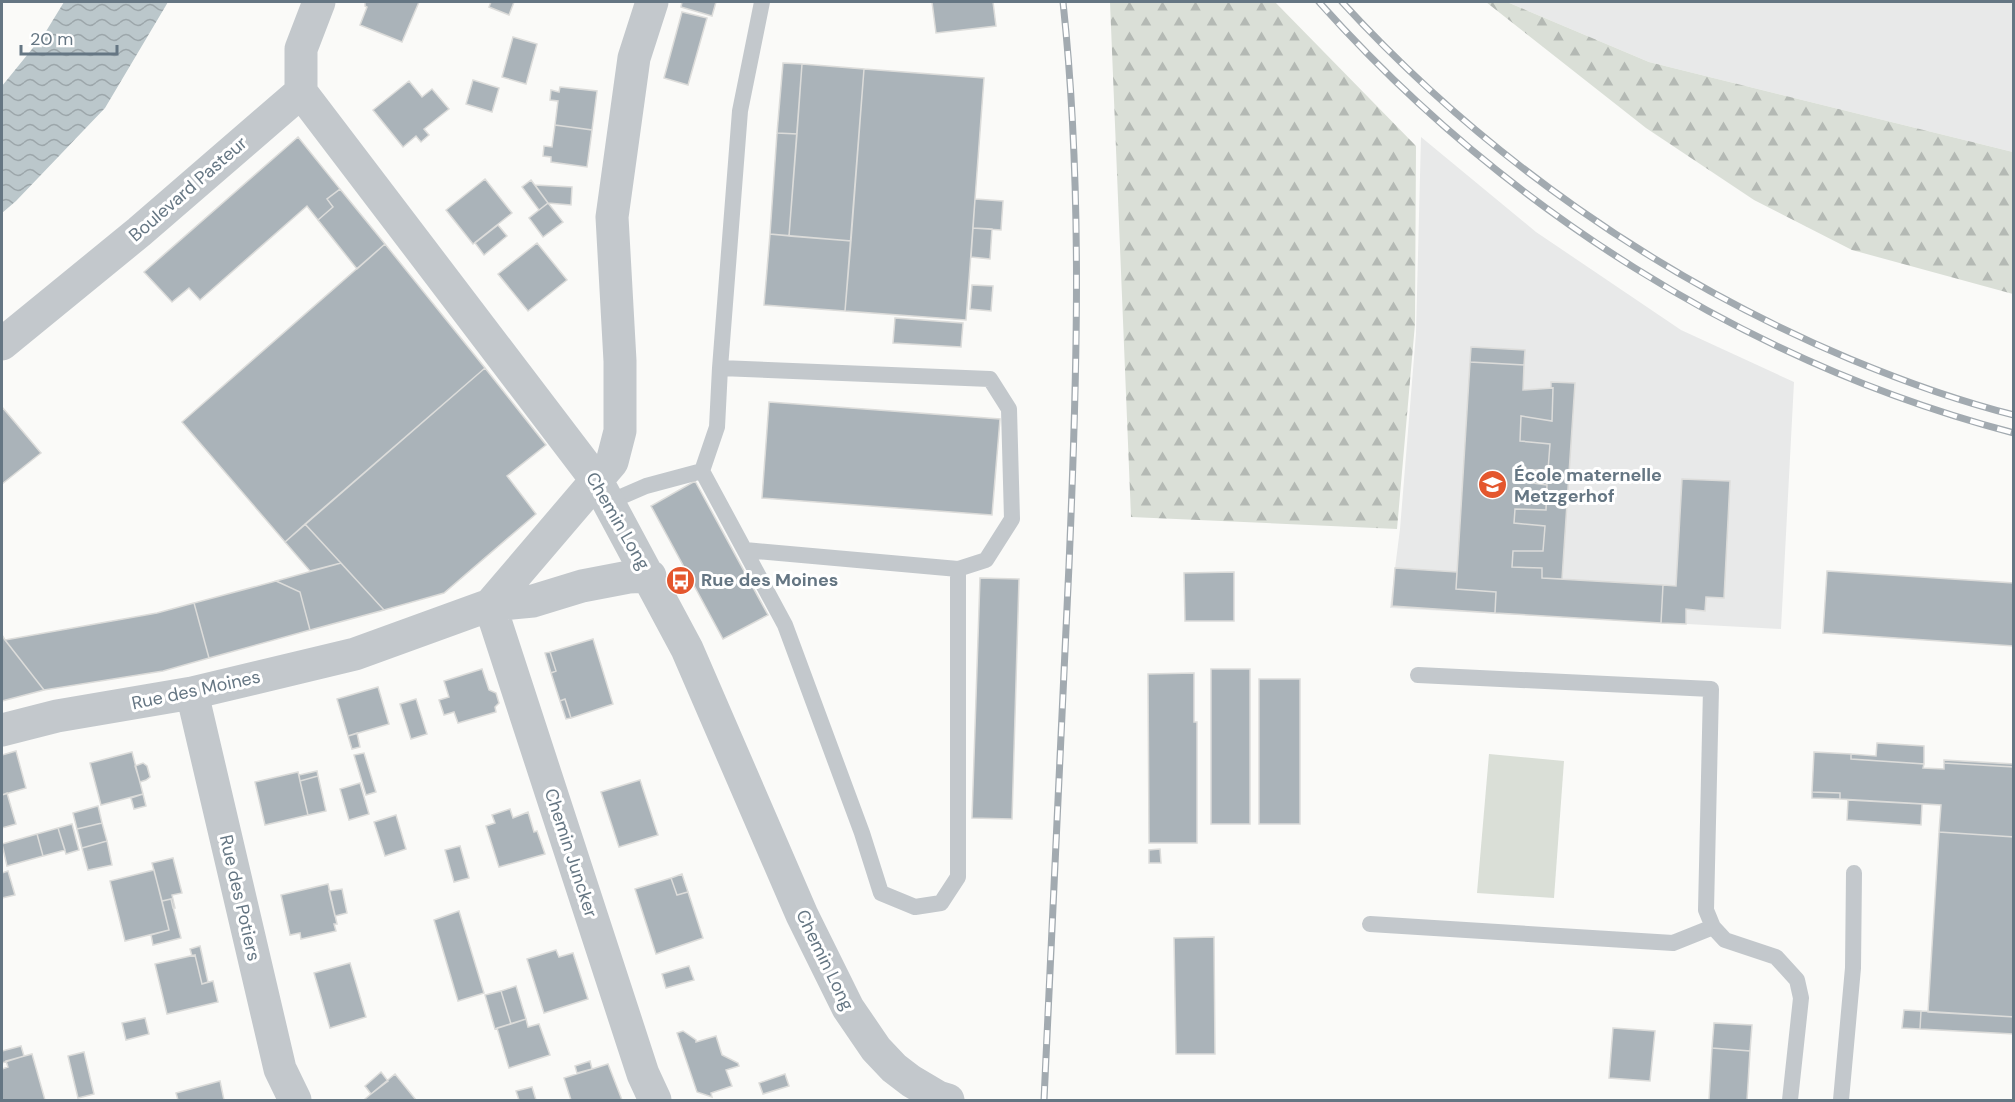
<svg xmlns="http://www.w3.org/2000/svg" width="2015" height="1102" font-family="'DM Sans',sans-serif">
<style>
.built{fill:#e8e9e9}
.forest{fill:url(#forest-firs)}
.pitch{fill:#dadfd7}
.water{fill:url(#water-waves)}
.building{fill:#aab3b9;stroke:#dcdcda;stroke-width:1.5}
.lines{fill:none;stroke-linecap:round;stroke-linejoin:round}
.service{stroke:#c3c8cc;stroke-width:16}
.minor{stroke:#c3c8cc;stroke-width:33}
.rail-casing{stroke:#a2aab0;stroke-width:7}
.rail{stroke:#fff;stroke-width:4.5;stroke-dasharray:14;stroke-linecap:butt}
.labels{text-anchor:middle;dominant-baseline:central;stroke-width:6;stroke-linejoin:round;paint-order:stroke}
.street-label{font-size:18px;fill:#657683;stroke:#fff}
.poi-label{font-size:18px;font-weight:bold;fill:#657683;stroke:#fff;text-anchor:start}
</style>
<defs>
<pattern id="forest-firs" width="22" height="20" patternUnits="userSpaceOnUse" patternTransform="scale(1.5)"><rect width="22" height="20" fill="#dadfd7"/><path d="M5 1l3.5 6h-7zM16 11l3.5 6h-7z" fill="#b4b9b4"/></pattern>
<pattern id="water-waves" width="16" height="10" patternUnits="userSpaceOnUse" patternTransform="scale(1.5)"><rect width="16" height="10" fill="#bbc7cb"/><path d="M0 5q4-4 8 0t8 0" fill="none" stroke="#9ca6aa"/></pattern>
</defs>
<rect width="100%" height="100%" fill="#fafaf8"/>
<path class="built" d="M1507,2H2013V152L1649,62Z
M1421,137L1536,232L1681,330L1794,382L1781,629L1390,608L1400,529L1416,333Z"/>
<path class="forest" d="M1110,2H1275L1416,146L1415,324L1397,529L1131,517Z
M1486,2H1507L1649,62L2013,152V294L1852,250L1754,200L1646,128Z"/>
<path class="pitch" d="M1489,754L1564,761L1554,898L1477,893Z"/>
<path class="water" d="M64,2H168L105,108L16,201L2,213V86L45,33Z"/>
<path class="building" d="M365,2H419L402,42L360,25L367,7L365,6Z
M491,2H514L509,15L489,7Z
M682,2H716L712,16L681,7Z
M932,2H993L996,26L936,33Z
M682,12L707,18L688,85L664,78Z
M513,37L537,44L526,84L502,77Z
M783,63L802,64L797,134L777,133Z
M802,64L864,69L851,241L789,236Z
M864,69L984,78L966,320L845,311Z
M473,80L499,88L492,112L466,104Z
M409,81L422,97L432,89L449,109L424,129L429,135L421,142L416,136L403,147L373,110Z
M560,87L597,91L592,130L555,125L558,101L550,100L551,90L559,92Z
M555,125L592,130L587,167L551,162V157L543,156L544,146L552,147Z
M777,133L797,134L789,236L770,234Z
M298,137L340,189L327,199L333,207L318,220L307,206L200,300L189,288L172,302L144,272Z
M485,179L512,213L473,244L446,210Z
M531,180L548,203L539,210L522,187Z
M535,185L572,187L571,205L548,203Z
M340,189L385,244L357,269L318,220L333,207L327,199Z
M975,199L1003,201L1001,230L973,228Z
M548,203L563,222L543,237L529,218Z
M498,225L507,236L484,255L475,243Z
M973,228L992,229L990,259L971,257Z
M770,234L851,241L845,311L764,305Z
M537,243L567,280L528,311L498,274Z
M385,244L485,368L285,542L182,422Z
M972,285L993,286L991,311L970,309Z
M895,318L963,323L961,347L893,343Z
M1471,347L1525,350L1524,365L1470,362Z
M1470,362L1524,365L1523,390L1553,388L1552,421L1521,416L1520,441L1550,444L1548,470H1518V481L1547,485L1546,510L1515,509L1514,523L1545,526L1543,551H1513L1512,567L1542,568V578L1663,585L1661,623L1495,613L1496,592L1456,589Z
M485,368L546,445L507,476L536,514L444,593L384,610L305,524Z
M1551,382L1575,383L1562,579L1542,578V568L1512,567L1513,551H1543L1545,526L1514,523L1515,509L1546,510L1547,485L1518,481V470H1548L1550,444L1520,441L1521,416L1552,421L1553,388H1551Z
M769,402L1000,419L992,515L762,498Z
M2,407L41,453L2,484Z
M1682,479L1730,481L1724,598L1706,597L1705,611L1686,609V624L1661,623L1663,585L1676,586Z
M695,481L768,615L723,639L651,506Z
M305,524L341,563L310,571L285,542Z
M341,563L384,610L310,630L300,592L276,581Z
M1395,568L1457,572L1456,589L1496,592L1495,613L1392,606Z
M1827,571L2014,583V646L1823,633Z
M1234,572V621H1185L1184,573Z
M980,578L1019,579L1012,819L972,818Z
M276,581L300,592L310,630L209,658L194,603Z
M194,603L209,658L163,671L44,690L5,640L157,613Z
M2,635L5,640L44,690L2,701Z
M593,639L613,704L571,718L565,699L560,701L551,673L556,671L550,652Z
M550,652L556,671L551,673L545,653Z
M482,669L489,690L496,693L499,703L495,707L496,712L458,723L454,712L444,715L439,700L449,697L444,681Z
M1211,669H1250V824H1211Z
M1194,673V722H1197V843H1149L1148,674Z
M1259,679H1300V824H1259Z
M378,687L389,724L348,736L337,699Z
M416,699L427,734L411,739L400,704Z
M565,699L571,718L566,719L560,701Z
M357,733L360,747L352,749L348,736Z
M1877,743L1924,746V764L1851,759V754L1876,756Z
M16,751L26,788L2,795V755Z
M132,752L143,794L101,805L90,763Z
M1814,752L1851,754V759L1924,764L1923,768L1944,769V763L2014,767V837L1939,832L1941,805L1840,799V793L1812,792Z
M364,753L376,792L366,795L354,755Z
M1944,760L2014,764V767L1944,763Z
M143,763L147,766L150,777L146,780L140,782L135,766Z
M317,771L318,776L300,781L299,775Z
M298,772L308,815L265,825L255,782Z
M318,776L326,811L308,815L300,781Z
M640,780L658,835L619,847L601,792Z
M360,783L369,814L349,820L340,789Z
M1812,792L1840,793V799L1812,798Z
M7,793L16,824L2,828V795Z
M143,794L146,806L134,809L131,798Z
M1848,800L1922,804L1921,825L1847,820Z
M98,806L102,823L77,829L73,813Z
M510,809L513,818L528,812L534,832L537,831L545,854L499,867L486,826L495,823L492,815Z
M396,815L406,849L385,856L374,822Z
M102,823L107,841L82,848L77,829Z
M72,824L79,850L66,854L58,828Z
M58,828L65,850L43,856L37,834Z
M1939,832L2014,837V1017L1928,1012Z
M37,834L43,856L7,866L2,844Z
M107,841L112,865L88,870L82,848Z
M460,846L469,878L454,882L445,850Z
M1160,849L1161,863H1149V850Z
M173,858L182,893L172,895L175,908H173L171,899L162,901L152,863Z
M154,870L169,930L125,941L110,881Z
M8,871L15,895L2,898V873Z
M682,874L688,892L677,895L671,878Z
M671,878L677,895L688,892L703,938L656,954L635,889Z
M328,884L337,924H334L336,931L301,939L300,933L290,935L281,895Z
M342,889L347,913L335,916L329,891Z
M171,899L181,938L153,945L151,935L169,930L162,901Z
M459,911L484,993L458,1001L434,920Z
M1214,937L1215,1054H1176L1174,938Z
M200,946L208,982L202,984L195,955L192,956L190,949Z
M556,950L559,957L573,953L588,999L544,1013L527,959Z
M195,955L202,984L213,981L218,1002L167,1014L155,964Z
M350,963L366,1017L330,1028L314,973Z
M689,966L694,980L666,988L662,974Z
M516,986L526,1019L511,1024L501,991Z
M501,991L511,1024L495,1029L485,995Z
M1904,1010L1921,1011L1920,1029L1902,1028Z
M1921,1011L2014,1017V1034L1920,1029Z
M145,1018L149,1034L126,1040L122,1023Z
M526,1019L528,1027L539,1024L550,1055L509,1068L497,1028Z
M1714,1023L1752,1025L1750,1051L1712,1048Z
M1613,1028L1655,1031L1650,1081L1609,1078Z
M683,1031L696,1040V1042L716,1036L722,1055L738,1063L739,1066L726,1070L732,1086L711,1093L712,1097L697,1092L677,1033Z
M21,1046L24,1056L2,1063V1051Z
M1712,1048L1750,1051L1747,1100H1709Z
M84,1052L94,1094L78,1098L68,1056Z
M32,1054L45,1100H2V1069L8,1067L6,1061Z
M590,1061L592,1069L577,1073L575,1066Z
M608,1064L622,1100H571L564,1078Z
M381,1072L388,1081L371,1094L365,1086Z
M395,1074L416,1100H366L365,1099Z
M785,1074L789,1086L763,1094L759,1083Z
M220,1081L224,1100H178L176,1093Z
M532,1087L536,1100H519L516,1091Z"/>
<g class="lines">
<path class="service" d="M720,368L740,111L762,2
M702,471L717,427L720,368L990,379L1009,409L1012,519L986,560L958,569
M609,502L646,486L702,471L785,625L862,833L881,893L915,907L941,903L958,877V569L745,550
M1418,675L1711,689L1706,910L1713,927L1725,940L1776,957L1797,980L1801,998L1790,1100
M1370,924L1673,943L1713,927
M1841,1100L1853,968L1854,873"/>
<path class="minor" d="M301,92L597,481L687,649L802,915L848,1008L876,1049L894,1068L911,1081L938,1097L948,1100
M2,344L139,232L301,92V49L319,2
M650,576L629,577L582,586L533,601L490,605L612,462L620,431V361L612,217L634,58L652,2
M192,693L280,1069L295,1100
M2,730L57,716L192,693L355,654L490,605L643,1074L655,1100"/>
<defs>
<path id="rail" d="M1319,2C1502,207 1747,363 2014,433
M1342,2C1483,156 1658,278 1850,359C1903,381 1958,401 2014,415
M1044,1100C1052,922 1061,743 1069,565C1077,377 1083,189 1063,2"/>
</defs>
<use href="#rail" class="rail-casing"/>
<use href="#rail" class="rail"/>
</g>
<defs>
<symbol id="school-disc" viewBox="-11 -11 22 22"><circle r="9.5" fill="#e4572e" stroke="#fff"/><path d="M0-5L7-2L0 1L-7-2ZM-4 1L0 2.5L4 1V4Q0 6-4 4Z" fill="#fff"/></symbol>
<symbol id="bus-disc" viewBox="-11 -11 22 22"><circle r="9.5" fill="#e4572e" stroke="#fff"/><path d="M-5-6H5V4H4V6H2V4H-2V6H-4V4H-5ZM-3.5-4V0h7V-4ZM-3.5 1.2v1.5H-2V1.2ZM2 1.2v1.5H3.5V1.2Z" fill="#fff"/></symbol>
</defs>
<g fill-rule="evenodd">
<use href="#school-disc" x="1476" y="468" width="33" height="33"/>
<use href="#bus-disc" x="664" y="564" width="33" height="33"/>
</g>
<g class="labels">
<g class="street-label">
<text transform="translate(188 189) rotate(-41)">Boulevard Pasteur</text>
<text transform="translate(618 521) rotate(60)">Chemin Long</text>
<text transform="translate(196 690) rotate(-12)">Rue des Moines</text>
<text transform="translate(571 853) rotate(72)">Chemin Juncker</text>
<text transform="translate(240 898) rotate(77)">Rue des Potiers</text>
<text transform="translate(825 960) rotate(64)">Chemin Long</text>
</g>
<g class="poi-label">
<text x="1514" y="475">École maternelle<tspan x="1514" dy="21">Metzgerhof</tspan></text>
<text x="701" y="580">Rue des Moines</text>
</g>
</g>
<rect width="2015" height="1102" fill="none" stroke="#657683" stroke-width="6"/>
<path d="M21 45v9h96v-9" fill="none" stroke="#657683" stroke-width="3"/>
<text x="30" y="45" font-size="18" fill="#657683" stroke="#ffffff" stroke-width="4.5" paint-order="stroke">20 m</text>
</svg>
